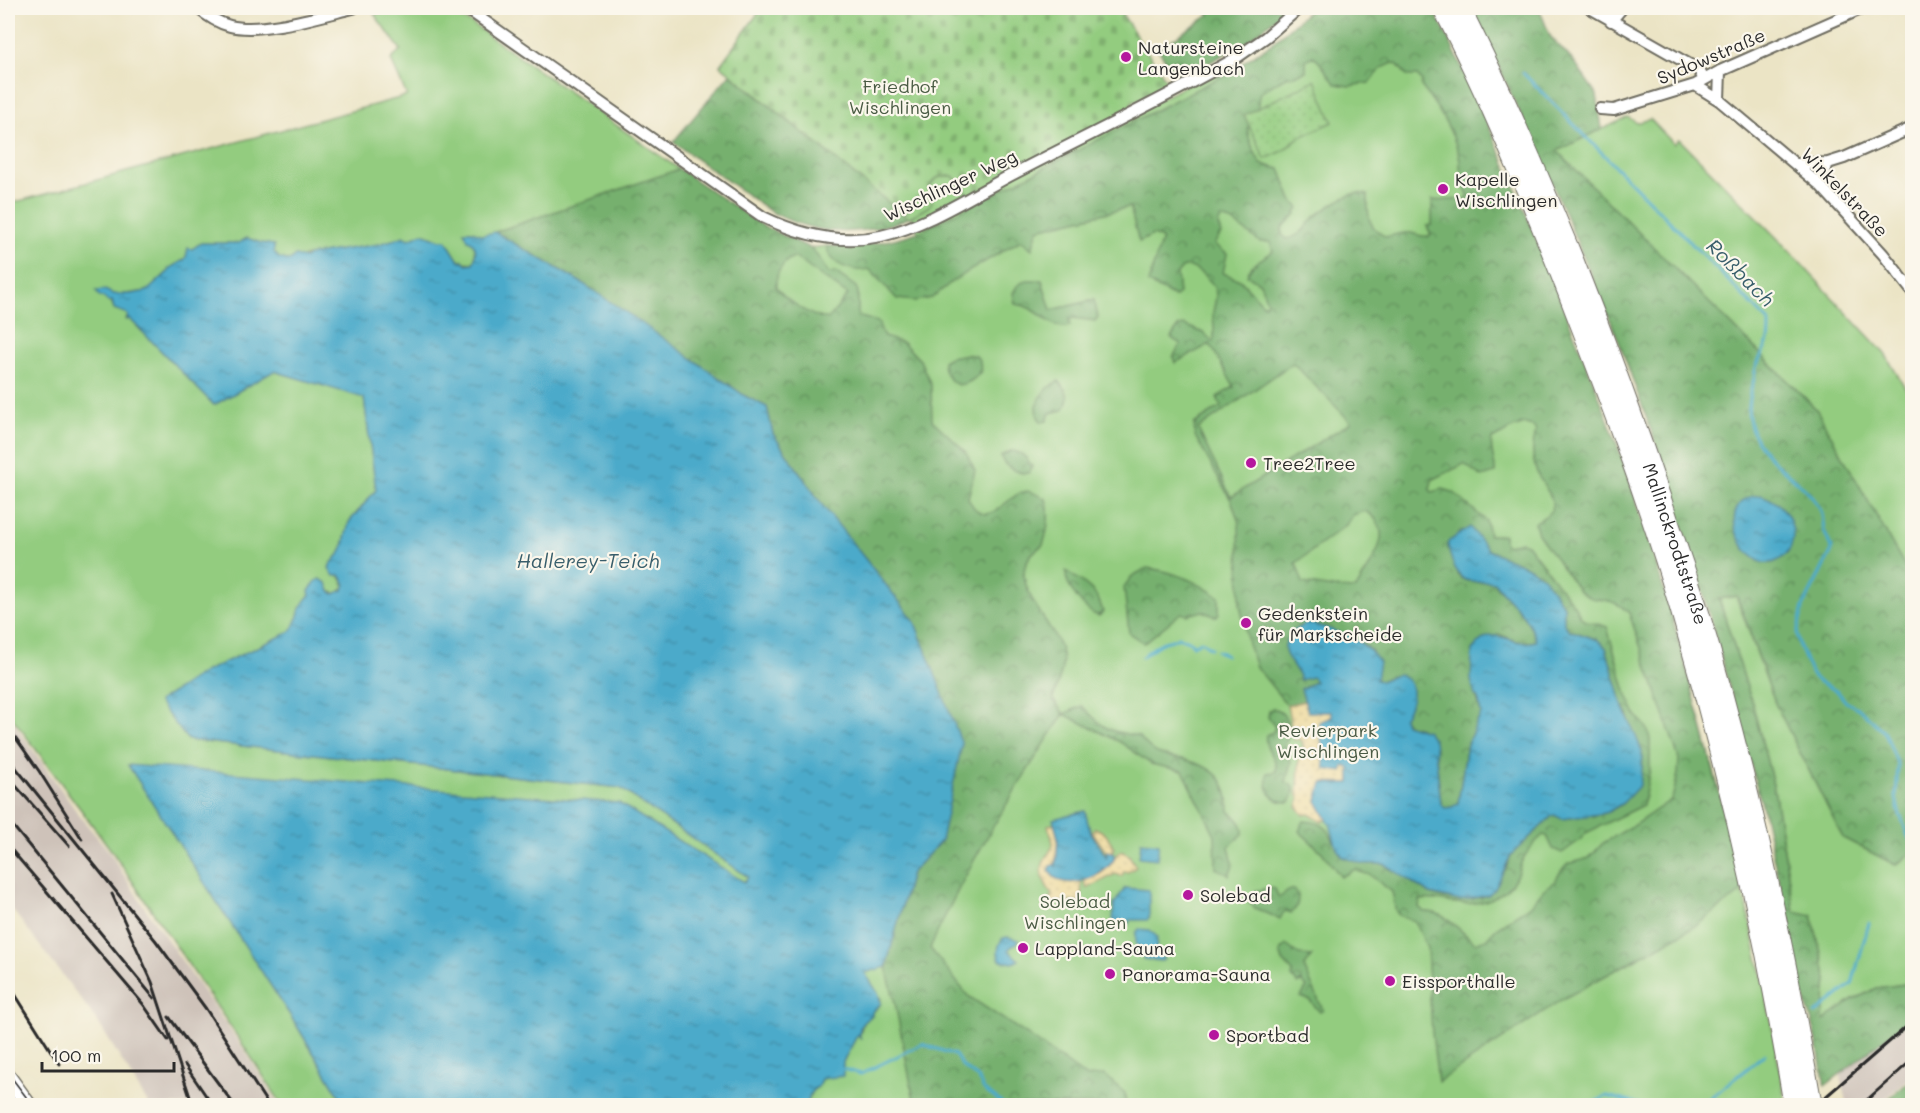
<svg xmlns="http://www.w3.org/2000/svg" width="1920" height="1113" font-family="Mali,sans-serif">
<style>
.railway{fill:#cec2b9}
.green{fill:#93cc7f;stroke:#5f7c55;stroke-width:1.5}
.forest{fill:url(#forest-crowns);stroke:#506e4c;stroke-width:1.5;fill-rule:evenodd}
.sand{fill:url(#sand-dots);stroke:#8c8264;stroke-width:1.5}
.cemetery{fill:url(#cemetery-stones);stroke:#5f7c55;stroke-width:1.5}
.garden{fill:url(#garden-dots);stroke:#5f7c55;stroke-width:1.5}
.water{fill:url(#water-ripples);stroke:#3b6a7a;stroke-width:1.5}
.lines{fill:none;stroke-linecap:round;stroke-linejoin:round}
.stream{stroke:#4baaca;stroke-width:3}
.street-casing{stroke:#6e6c61;stroke-width:14}
.secondary-casing{stroke:#6e6c61;stroke-width:18}
.highway-casing{stroke:#6e6c61;stroke-width:22}
.street{stroke:#fff;stroke-width:10}
.secondary{stroke:#fff;stroke-width:15}
.highway{stroke:#fff;stroke-width:20}
.tram{stroke:#2b2b2b;stroke-width:1.5}
.rail{stroke:#2b2b2b;stroke-width:3}
.poi-dot{fill:#b5179e;stroke:#fbf7ec;stroke-width:2}
.labels{text-anchor:middle;dominant-baseline:central;stroke-width:4.5;stroke-linejoin:round;paint-order:stroke}
.poi-label{font-size:18px;fill:#2b2b2b;stroke:#fbf7ec;text-anchor:start}
.street-label{font-size:18px;fill:#2b2b2b;stroke:#fbf7ec}
.park-label{font-size:18px;fill:#4a5b44;stroke:#fbf7ec}
.water-label{font-size:20px;font-style:italic;fill:#385e6b;stroke:#fbf7ec}
</style>
<defs>
<pattern id="forest-crowns" width="20" height="18" patternUnits="userSpaceOnUse" patternTransform="scale(1.5)"><rect width="20" height="18" fill="#76b06e"/><path d="M2 6a3 3 0 1 1 6 0M12 15a3 3 0 1 1 6 0" fill="none" stroke="#618f5b"/></pattern>
<pattern id="sand-dots" width="8" height="8" patternUnits="userSpaceOnUse" patternTransform="scale(1.5)"><rect width="8" height="8" fill="#eeda9e"/><path d="M2 2h.1M6 6h.1" fill="none" stroke="#cb8" stroke-width="1.8" stroke-linecap="round"/></pattern>
<pattern id="cemetery-stones" width="16" height="16" patternUnits="userSpaceOnUse" patternTransform="scale(1.5)"><rect width="16" height="16" fill="#93cc7f"/><path d="M2 7V4a2 2 0 0 1 4 0v3zM10 15v-3a2 2 0 0 1 4 0v3z" fill="#7faf6e"/></pattern>
<pattern id="garden-dots" width="8" height="8" patternUnits="userSpaceOnUse" patternTransform="scale(1.5)"><rect width="8" height="8" fill="#93cc7f"/><path d="M2 2h.1M6 6h.1" fill="none" stroke="#7faf6e" stroke-width="1.8" stroke-linecap="round"/></pattern>
<pattern id="water-ripples" width="26" height="14" patternUnits="userSpaceOnUse" patternTransform="scale(1.5)"><rect width="26" height="14" fill="#4baaca"/><path d="M2 4q2-2 4 0t4 0M15 11q2-2 4 0t4 0" fill="none" stroke="#3f8ba4"/></pattern>
</defs>
<rect width="100%" height="100%" fill="#fbf7ec"/>
<filter id="ink" filterUnits="userSpaceOnUse"><feTurbulence type="fractalNoise" baseFrequency=".0167" numOctaves="2"/><feDisplacementMap in="SourceGraphic" scale="12" xChannelSelector="R" yChannelSelector="G"/><feConvolveMatrix kernelMatrix="1 2 1 2 8 2 1 2 1" color-interpolation-filters="sRGB"/></filter>
<filter id="wash" filterUnits="userSpaceOnUse"><feTurbulence type="fractalNoise" baseFrequency=".008" numOctaves="4" result="noise"/><feDisplacementMap in="SourceGraphic" scale="24" xChannelSelector="R" yChannelSelector="G"/><feGaussianBlur stdDeviation="1.35" result="paint"/><feColorMatrix in="noise" values="0 0 0 0 0 0 0 0 0 0 0 0 0 0 0 0 0 1.4 0 .05"/><feComposite in="paint" operator="in"/></filter>
<g filter="url(#wash)">
<rect width="100%" height="100%" fill="#ebe4c5"/>
<path class="railway" d="M8,715L82,819L108,850L141,902L244,1050L279,1105H149L96,1019L8,904Z
M1912,1017V1076L1878,1105H1848L1840,1074Z"/>
<path class="green" d="M409,8C433,7 449,13 471,23L746,216L763,226L810,248L827,246L852,248L885,243L918,232L911,217L928,207C929,186 928,175 953,176L971,196L1212,72L1222,76L1270,45L1312,8H1433L1673,619L1722,801L1743,891L1765,989L1786,1105H808V1099L813,1089L818,1087L821,1079L843,1062L858,1034H860L864,1020L872,1016V1012L880,1005L881,999L864,973L482,235L472,231H464C473,241 479,250 473,263C451,262 460,256 447,244C442,239 430,236 423,233L409,239L403,237C394,242 389,239 380,244L309,255L290,261L279,258L273,253L274,248L247,238L239,243H201L192,249L184,260L169,269V271L148,291L104,297L111,301L114,309L125,312L128,315L126,319H130L214,405L273,371L364,397L376,490L349,522L342,551L330,565L329,569L334,575H339L345,586L337,594L330,591L310,595L300,608L295,627L290,632L204,672L188,740L620,788L748,877L744,882L129,765L297,1026L345,1105H282L247,1051L111,850L8,712V204L407,96L391,60L401,50L374,14Z
M1628,117L1637,123L1650,119L1674,144L1679,139L1779,240L1885,354L1912,399V579L1816,409L1556,151Z
M1736,596L1775,703L1843,838L1896,865L1912,852V983L1877,988L1853,1000L1822,1022L1827,979L1812,916L1794,911L1774,789L1753,706L1719,599Z"/>
<path class="forest" d="M1204,8H1288L1246,42L1179,80L1158,49L1209,15Z
M1312,8H1433C1478,96 1516,187 1552,279C1580,349 1610,419 1633,491C1676,622 1711,756 1743,891L1694,927L1561,1000L1438,1082L1432,1033L1427,948L1415,921C1389,913 1398,914 1392,892L1370,875L1354,870L1341,877L1321,851L1299,831L1304,821C1326,822 1330,830 1337,849L1363,863L1384,864L1430,894C1451,901 1467,902 1488,895L1507,866L1511,855L1552,816C1581,811 1595,824 1623,803L1629,717L1622,703L1606,648L1596,639L1569,630L1564,624V606L1530,568L1488,550L1470,528L1448,548L1459,576C1468,585 1482,580 1494,582C1509,603 1529,614 1536,641C1521,644 1513,641 1499,634L1472,650V677L1481,714L1467,744L1458,803L1452,807L1445,808L1441,804L1436,755L1420,728L1405,724L1391,676L1381,681L1376,680L1372,651L1359,641L1309,623L1312,677L1315,682L1301,689L1305,701L1287,705L1256,667L1248,644L1240,604L1239,523L1232,502L1195,436L1194,424L1221,407L1217,397L1234,387L1210,344L1175,363L1173,357L1181,344L1171,338L1178,327L1184,325L1204,333L1213,342C1216,332 1213,324 1213,314C1213,308 1216,302 1216,295C1216,282 1199,270 1188,266L1182,268L1177,274L1179,294L1175,297L1148,283L1162,239L1153,235L1139,242L1130,207L1038,229L1032,249L1021,240L954,280L932,298L915,301L897,299L869,269C853,273 829,265 827,246C861,248 886,242 919,232L1222,76L1270,45ZM1313,56C1321,61 1328,76 1336,84L1349,86L1369,83L1382,68L1393,63L1397,64L1407,76H1417L1422,81L1421,86C1437,106 1451,127 1458,151C1464,172 1455,175 1469,196L1464,200C1453,198 1443,202 1432,200V225L1427,226L1431,235C1422,238 1420,235 1411,233C1403,232 1394,235 1386,237C1366,227 1368,214 1368,195C1363,194 1358,192 1353,194C1342,197 1316,214 1309,223C1303,232 1298,236 1287,239L1282,235V228L1295,215L1299,208L1292,200L1280,169L1261,164C1257,157 1246,136 1248,128C1249,123 1254,121 1256,116C1259,110 1257,100 1260,93C1268,89 1274,83 1282,79C1289,75 1297,76 1306,71V60ZM1221,218L1233,222L1260,242H1270L1273,251C1264,259 1251,262 1247,275L1260,283L1267,302L1264,305L1240,280L1223,273L1227,254L1214,244L1221,234L1218,225ZM1293,363L1351,422L1231,497L1198,429ZM1525,424L1533,426L1536,431C1531,447 1532,462 1539,477C1544,487 1554,496 1552,508C1551,515 1540,518 1535,523L1538,534L1579,591C1597,606 1609,593 1629,613L1679,759L1678,774L1672,799L1634,825L1603,843L1589,858L1568,864L1561,871L1555,881L1543,890L1530,906L1496,928L1486,939L1475,943C1460,931 1444,910 1424,912L1419,907L1420,900C1439,897 1457,907 1476,903C1493,901 1511,890 1517,874C1519,870 1520,865 1522,861C1527,851 1534,843 1543,835L1547,836L1553,849L1562,853L1580,840L1586,833L1643,805L1650,769V739L1647,728L1636,715L1627,695L1607,627C1591,620 1583,626 1576,608L1527,544L1521,542L1507,545L1504,543V535H1489L1486,521L1453,492L1443,489L1432,492L1430,490L1432,480L1464,464L1482,477L1495,473C1496,461 1489,450 1492,439L1513,428ZM1365,511C1400,530 1369,565 1356,589L1333,588L1303,583L1296,563L1346,525L1353,515Z
M1472,8H1539L1550,36L1574,62L1597,95L1602,129L1557,151L1816,409L1912,579V852L1896,865L1843,838L1775,703L1737,596L1719,599L1753,706L1774,789L1794,911L1812,915L1827,979L1823,1021L1853,1000L1877,988L1912,983V1017L1825,1086L1815,1031L1802,990L1763,809L1704,596L1661,458L1615,331L1551,181Z
M730,74L908,218C860,238 816,236 770,211L673,142Z
M679,169L763,226L810,248C818,254 822,265 829,273L835,272L856,287L858,292V314L861,317L878,322L884,337L903,343L920,360L931,385L932,420L966,452L975,470L968,498C986,535 1006,496 1023,492C1030,489 1039,496 1046,499C1051,515 1048,530 1043,545C994,575 1055,620 1062,654C1065,668 1057,685 1053,699L1064,714L1082,706C1105,729 1105,731 1138,736C1146,743 1150,751 1160,754C1167,757 1175,758 1183,759C1213,767 1229,778 1229,811C1237,818 1244,823 1243,834L1229,846L1233,865L1229,875L1216,868L1215,835L1183,771L1151,764L1120,742L1064,714C1013,791 968,864 930,948L968,996L1029,1036L1086,1077L1104,1075L1125,1093L1126,1105H915L895,1003L886,967L911,873L941,841L823,506L773,434L767,407L745,396L582,283L495,232ZM794,257L848,295L829,318C815,321 785,299 776,287C775,275 782,261 794,257Z
M1026,280H1042L1051,310L1094,300L1098,317L1095,321L1073,318L1069,320L1070,325L1067,327C1049,329 1039,306 1015,304L1013,293L1017,286Z
M967,354L976,356L980,361L981,371C974,380 968,384 958,385C948,380 943,372 943,361L950,357Z
M1059,381C1068,391 1071,399 1063,410L1050,413L1047,421L1042,422C1028,409 1045,386 1059,381Z
M1010,451C1021,451 1026,457 1032,466L1029,473C1019,474 1003,467 1001,456Z
M1147,568C1172,571 1198,582 1219,597V613L1216,617L1203,611L1188,615L1181,613L1144,643L1129,633L1124,587L1132,576Z
M1066,571C1085,584 1097,589 1103,612L1099,616C1086,613 1064,585 1066,571Z
M1272,708C1288,711 1293,731 1285,744L1291,762L1286,782L1294,787V794L1290,802C1271,803 1265,790 1267,773L1276,772C1278,754 1263,751 1266,735L1273,732L1275,727L1268,717L1269,711Z
M1270,888L1275,889L1278,896L1280,897L1290,890H1294L1298,894C1298,901 1298,908 1291,913L1286,911L1283,913L1280,919L1255,908L1249,902L1255,891Z
M1286,945L1299,955L1312,956L1304,967L1323,1010L1320,1012L1309,1000L1301,997L1307,987L1301,981L1298,984L1292,977L1293,972L1283,961L1280,952Z
M1912,1078V1105H1881L1912,1079Z"/>
<path class="sand" d="M1305,701L1308,711L1331,712L1344,766L1350,767V783L1325,782L1319,805L1327,819L1322,822L1309,814L1304,815L1297,807L1300,799L1298,796L1299,761L1297,750L1304,748L1301,739L1294,740L1287,705Z
M1055,824L1058,838L1054,877L1068,881H1081L1082,901L1046,903L1045,900L1049,901L1052,894C1045,885 1038,872 1045,859C1047,855 1052,850 1053,844C1053,839 1049,831 1048,825Z
M1095,828C1106,832 1109,838 1114,848L1112,852H1106L1092,831Z
M1121,851L1129,855L1136,867L1128,872L1124,871L1122,876L1115,874L1087,889L1084,880C1095,877 1106,872 1112,862C1116,856 1115,854 1121,851Z"/>
<path class="cemetery" d="M762,8H1131L1122,14L1170,86L1161,88L1132,103L1125,117L970,196L953,176C940,176 935,176 929,188L932,202L928,207L908,218L720,65Z"/>
<path class="garden" d="M1315,80L1333,122L1298,138L1283,151L1265,159L1244,115Z"/>
<path class="water" d="M464,231H472L482,235L495,232L582,283L633,317L745,396L767,407L773,434L823,506L914,620L962,744L941,841L911,873L886,967L865,973L878,993L881,1003L872,1012V1016C862,1021 857,1029 861,1040L858,1034L843,1062V1076L821,1079L818,1087C811,1090 807,1098 808,1105H345L297,1026L128,765L619,803L744,882L748,877L620,788L188,740L158,702L204,672L290,632C300,621 297,606 310,595L309,591L316,581L320,579L327,583L330,591L334,594L343,590L345,583L340,575L334,576L329,569L330,565L342,551L349,522L376,490L364,398L274,371L214,405L130,319L127,320L128,315L125,313L114,309L112,301L108,302L104,298L99,296L96,291L105,290L113,294H130L147,291L169,271L168,269L184,260L186,257L188,248L192,249L201,243H239L247,238L261,243L274,245V252L279,258L290,261L295,256L305,258L309,255L380,244C389,239 394,242 403,236L409,239L423,233L440,240H446L459,261L462,262L463,260L466,264L473,263C477,255 477,243 468,240Z
M1761,495C1769,498 1778,502 1784,510C1797,527 1797,550 1777,561C1747,577 1707,498 1761,495Z
M1470,527L1488,550L1530,568L1544,578L1564,606V624L1569,630L1598,640L1606,648L1622,703L1642,751V769L1640,785L1623,803L1608,812L1600,814L1562,819L1554,815L1552,816L1511,855L1495,889L1488,895L1460,901L1430,894L1384,864H1363L1343,857L1337,849L1330,824L1317,801L1322,783H1350V768L1344,766L1342,772L1325,769L1319,722L1332,717L1331,712H1308L1301,689L1315,682L1312,677L1300,680C1296,662 1276,654 1289,637C1295,629 1300,626 1309,623C1335,631 1364,637 1379,662L1376,680L1381,681L1398,674C1418,681 1414,703 1403,718L1405,724L1427,731L1434,740L1441,804L1445,808L1452,807L1458,803L1467,744L1481,714L1478,697L1475,696L1471,680L1472,650C1495,619 1508,649 1536,641C1528,613 1510,604 1494,582C1469,578 1464,590 1452,561C1450,554 1447,549 1448,542Z
M1085,811L1090,831L1107,858L1106,852L1108,851L1114,854V859C1103,878 1063,894 1049,871L1051,866L1055,864L1056,866L1058,838L1053,819Z
M1141,842L1159,844L1157,859L1139,857Z
M1125,888L1149,890V918L1147,920H1129V924L1113,922L1114,904Z
M1139,929L1150,930L1157,937L1156,953L1164,959L1162,961L1143,959L1144,954L1139,952V946L1136,945V933Z
M1008,937L1019,940L1008,950L1019,960L1013,963L1001,961C996,955 998,944 1003,938Z"/>
<g class="lines">
<path class="stream" d="M1523,73L1769,322C1769,328 1769,334 1768,340C1766,350 1760,356 1757,365C1754,370 1755,377 1753,383C1749,396 1747,405 1749,418C1755,462 1803,475 1821,511C1824,519 1822,526 1825,533C1827,540 1832,543 1832,550L1803,607L1797,634L1800,647L1812,675L1819,682L1837,691L1846,702L1861,710L1885,733L1898,765L1896,797L1899,812L1908,836L1912,841
M1217,651L1226,655
M1142,657C1148,652 1156,645 1164,642C1170,640 1173,641 1178,637L1189,641L1193,645L1201,641L1211,648
M1815,1014L1852,984L1869,923
M843,1069L861,1074L922,1044L955,1055L963,1067L978,1078L984,1090L1006,1106
M1587,1106L1607,1096L1645,1106
M1700,1106L1765,1054"/>
</g>
</g>
<g filter="url(#ink)">
<g class="lines">
<defs>
<path id="street" d="M198,8C206,15 219,23 230,26C262,34 320,16 353,8
M461,8L473,13L763,217C800,235 839,245 881,236C929,225 974,194 1017,172C1090,134 1164,99 1236,58L1266,37L1299,8
M1590,8L1699,70L1703,78
M1611,21L1622,8
M1695,85L1719,100L1820,185L1883,254L1912,291
M1719,100L1720,71
M1600,109L1614,110L1695,85L1720,71L1863,8
M1797,164L1828,163L1844,158L1912,128
M1820,185L1828,163"/>
<path id="secondary" d="M8,1077L29,1106"/>
<g id="highway">
<path d="M1443,8C1492,102 1532,201 1571,300C1612,405 1652,511 1683,618C1730,778 1767,941 1794,1106"/>
<path id="s1" d="M1460,8C1502,90 1539,176 1574,262C1606,343 1636,425 1664,508C1675,543 1688,578 1699,613C1748,774 1783,939 1812,1106"/>
</g>
</defs>
<use href="#street" class="street-casing"/>
<use href="#secondary" class="secondary-casing"/>
<use href="#highway" class="highway-casing"/>
<use href="#street" class="street"/>
<use href="#secondary" class="secondary"/>
<use href="#highway" class="highway"/>
<path class="tram" d="M8,1073L33,1106"/>
<path class="rail" d="M8,727L39,771L82,839
M8,758L156,941L206,1009L269,1106
M8,777L69,846
M8,820L154,998
M8,846L143,1004L168,1040
M112,894L152,982L193,1106
M8,983L59,1064
M169,1017L235,1106
M185,1065L213,1106
M1815,1106L1912,1022
M1860,1106L1912,1060"/>
</g>
</g>
<g class="poi-dot">
<circle cx="1126" cy="57" r="6"/>
<circle cx="1443" cy="189" r="6"/>
<circle cx="1251" cy="463" r="6"/>
<circle cx="1246" cy="623" r="6"/>
<circle cx="1188" cy="895" r="6"/>
<circle cx="1023" cy="948" r="6"/>
<circle cx="1110" cy="974" r="6"/>
<circle cx="1390" cy="981" r="6"/>
<circle cx="1214" cy="1035" r="6"/>
</g>
<g class="labels">
<g class="poi-label">
<text x="1138" y="47">Natursteine<tspan x="1138" dy="21">Langenbach</tspan></text>
<text x="1455" y="179">Kapelle<tspan x="1455" dy="21">Wischlingen</tspan></text>
<text x="1263" y="463">Tree2Tree</text>
<text x="1258" y="613">Gedenkstein<tspan x="1258" dy="21">für Markscheide</tspan></text>
<text x="1200" y="895">Solebad</text>
<text x="1035" y="948">Lappland-Sauna</text>
<text x="1122" y="974">Panorama-Sauna</text>
<text x="1402" y="981">Eissporthalle</text>
<text x="1226" y="1035">Sportbad</text>
</g>
<g class="street-label">
<text transform="translate(1711 56) rotate(-23)">Sydowstraße</text>
<text transform="translate(950 185) rotate(-25)">Wischlinger Weg</text>
<text transform="translate(1845 192) rotate(46)">Winkelstraße</text>
<text stroke="none"><textPath href="#s1" startOffset="578">Mallinckrodtstraße</textPath></text>
</g>
<g class="park-label">
<text x="900" y="86">Friedhof<tspan x="900" dy="21">Wischlingen</tspan></text>
<text x="1328" y="730">Revierpark<tspan x="1328" dy="21">Wischlingen</tspan></text>
<text x="1075" y="901">Solebad<tspan x="1075" dy="21">Wischlingen</tspan></text>
</g>
<g class="water-label">
<text transform="translate(1741 272) rotate(45)">Roßbach</text>
<text x="588" y="560">Hallerey-Teich</text>
</g>
</g>
<rect width="1920" height="1113" fill="none" stroke="#fbf7ec" stroke-width="30"/>
<path d="M42 1062v9h132v-9" fill="none" stroke="#2b2b2b" stroke-width="3"/>
<text x="51" y="1062" font-size="18" fill="#2b2b2b" stroke="#fbf7ec" stroke-width="4.5" paint-order="stroke">100 m</text>
</svg>
